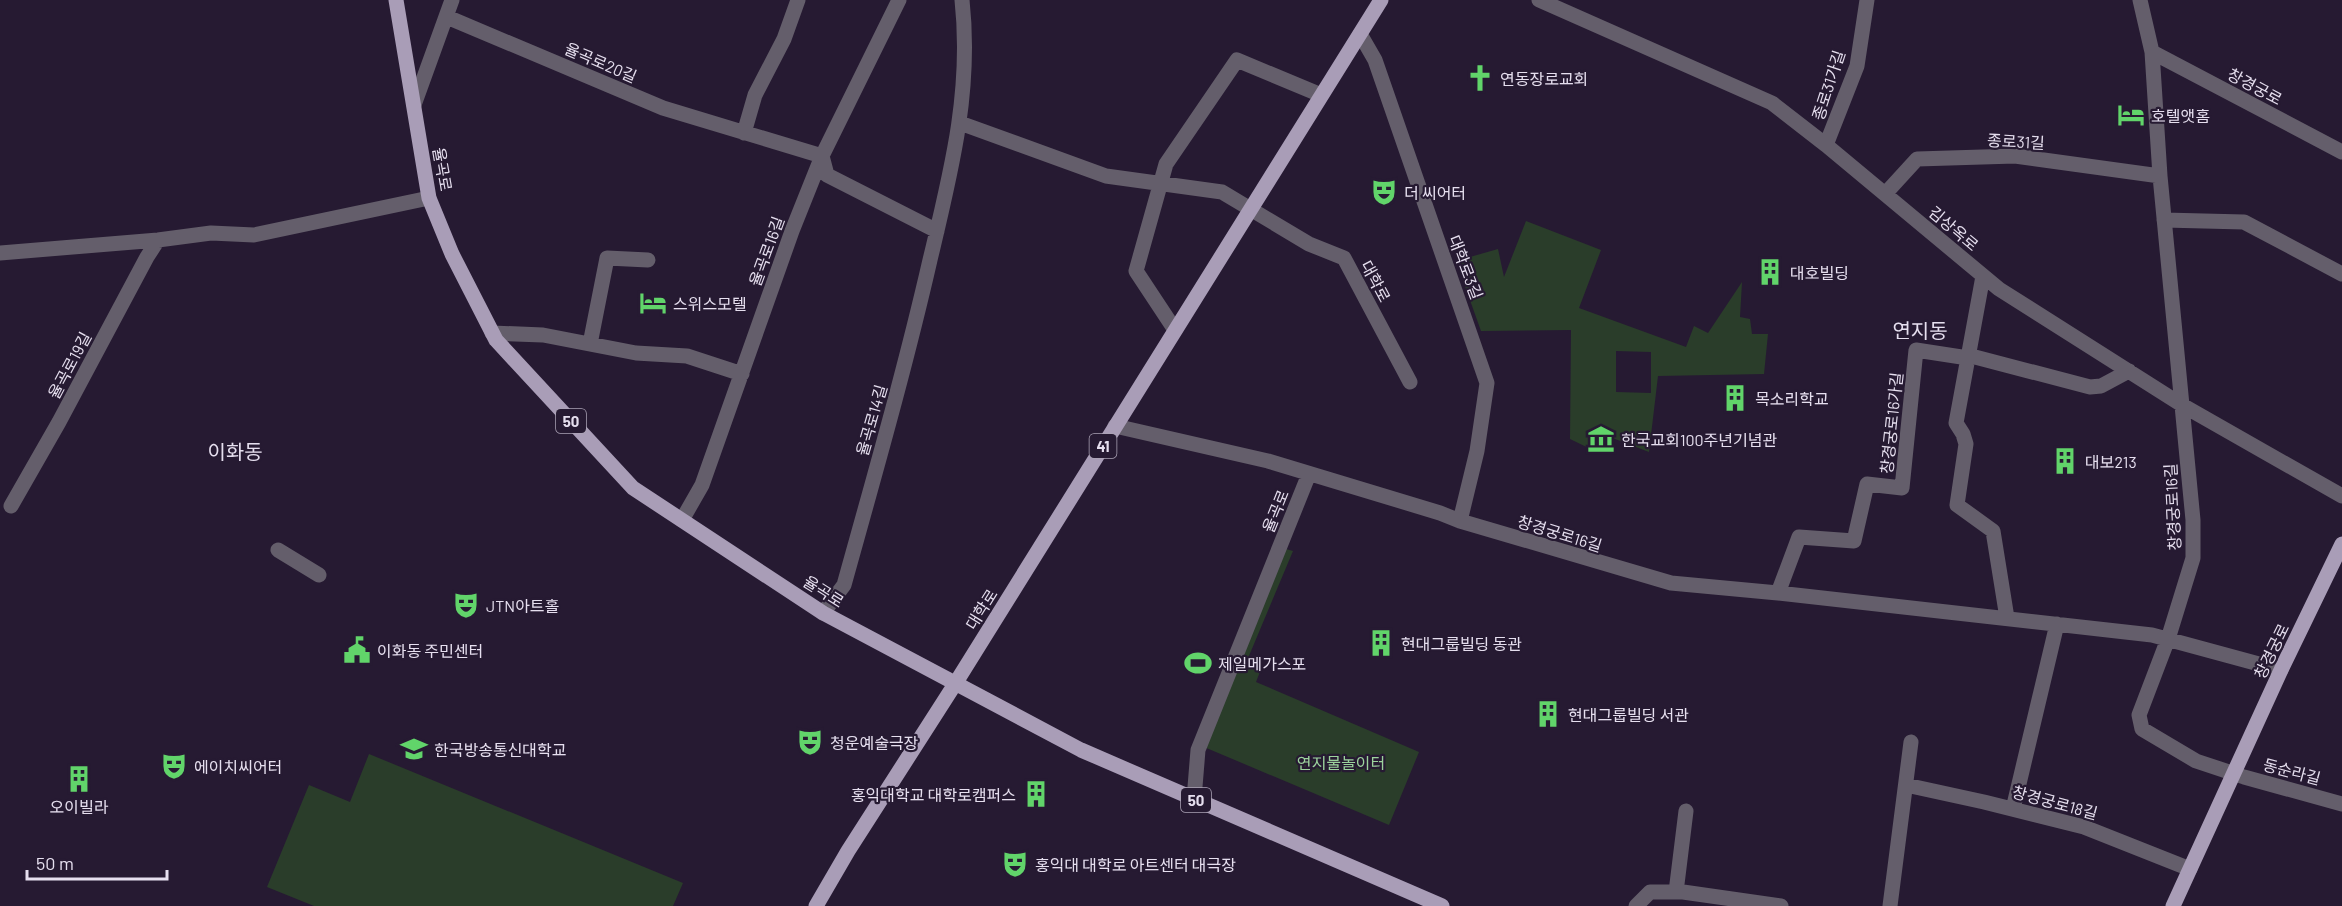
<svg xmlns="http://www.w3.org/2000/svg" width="2342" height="906" font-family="Barlow,'Noto Sans KR',sans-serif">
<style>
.green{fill:#2a3d2a;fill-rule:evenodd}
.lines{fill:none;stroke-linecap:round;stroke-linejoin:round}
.minor{stroke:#645e6b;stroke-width:15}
.major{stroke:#a99db7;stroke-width:15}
.labels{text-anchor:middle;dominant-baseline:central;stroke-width:4.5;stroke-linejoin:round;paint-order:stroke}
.shield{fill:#261a32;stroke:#aca4b6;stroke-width:1.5}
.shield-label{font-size:15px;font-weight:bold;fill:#e6dfef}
.street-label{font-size:16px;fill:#e6dfef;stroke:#261a32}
.poi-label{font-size:16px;fill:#e6dfef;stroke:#261a32;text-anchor:start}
.park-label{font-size:16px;fill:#9cd39d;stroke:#261a32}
.quarter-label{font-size:20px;fill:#e6dfef;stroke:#261a32}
</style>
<rect width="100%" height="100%" fill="#261a32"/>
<path class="green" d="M1526,221L1601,250L1579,308L1686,347L1694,326L1708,333L1742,282L1740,317L1750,319L1752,334H1768L1764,374L1658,376L1649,452L1610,437L1601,454L1570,439L1571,330L1481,331L1456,261L1498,249L1504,277ZM1616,351L1651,352V393L1616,392Z
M1286,549L1293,551L1246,663L1261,669L1256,682L1419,752L1389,825L1204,747Z
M369,754L683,883L673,906H314L267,887L309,785L350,802Z"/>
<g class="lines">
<path class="minor" d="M1539,0L1772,103L1826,145L1999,289L2182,405L2342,496
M2140,0L2152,52L2160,176L2193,520V558L2168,639L2139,715L2142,729L2196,761L2244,777L2342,804
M447,17L663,108L822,156L827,175L937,231
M1360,34L1375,60L1487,383L1477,451L1460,521
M2152,52L2342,152
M414,105L452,0
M960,123L1106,176L1222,192L1309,244L1344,258L1410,382
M744,133L755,95L784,39L798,0
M1826,145L1857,66L1867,0
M1885,194L1917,159L2015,156L2160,176
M2164,220L2244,222L2342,274
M0,253L158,240L211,233L254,235L429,198
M1983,276L1956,423L1963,434L1966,444L1957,505L1993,531L2007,618
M1175,330L1136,271L1166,164L1237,60L1321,95
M492,333L543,335L636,353L687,356L742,374
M590,344L607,258L648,260
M1115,426L1268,461L1440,513L1460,521L1671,583L1778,593L2152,635L2281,670
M11,506L59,422L147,257L158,240
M682,520L702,485L792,231L822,156L899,0
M278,550L319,575
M1778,593L1799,537L1854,541L1867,484L1902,488L1916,350L1968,358L1975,357L2090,387L2101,386L2129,371
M823,613L844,585C874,477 905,369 930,260C951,172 972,91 962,0
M1906,785L1984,802L2084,827L2190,869
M1194,799L1198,750L1309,474
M2013,809L2057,624
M1676,892L1686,811
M1636,906L1650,892H1683L1781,906
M1890,906L1911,742"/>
<path class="major" d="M396,0L429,198L452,254L496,340L633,488L823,613L1081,750L1442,906
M816,906L848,851L955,684L1381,0
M2173,906L2281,670L2342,544"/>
</g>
<defs>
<symbol id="church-bare" viewBox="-9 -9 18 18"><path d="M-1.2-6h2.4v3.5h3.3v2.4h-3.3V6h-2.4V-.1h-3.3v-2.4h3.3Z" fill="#61d46a" stroke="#261a32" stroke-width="2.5" paint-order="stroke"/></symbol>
<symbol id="hotel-bare" viewBox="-9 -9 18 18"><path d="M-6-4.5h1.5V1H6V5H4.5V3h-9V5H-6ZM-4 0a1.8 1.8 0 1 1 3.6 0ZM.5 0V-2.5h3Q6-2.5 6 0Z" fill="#61d46a" stroke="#261a32" stroke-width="2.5" paint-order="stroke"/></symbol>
<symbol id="theatre-bare" viewBox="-9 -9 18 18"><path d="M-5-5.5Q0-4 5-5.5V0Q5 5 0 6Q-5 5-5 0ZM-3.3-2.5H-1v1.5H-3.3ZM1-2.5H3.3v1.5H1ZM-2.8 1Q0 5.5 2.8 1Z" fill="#61d46a" stroke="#261a32" stroke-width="2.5" paint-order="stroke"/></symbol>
<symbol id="building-bare" viewBox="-9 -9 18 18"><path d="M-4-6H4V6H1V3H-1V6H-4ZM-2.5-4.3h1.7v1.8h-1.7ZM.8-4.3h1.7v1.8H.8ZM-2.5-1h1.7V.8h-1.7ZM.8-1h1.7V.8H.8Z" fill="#61d46a" stroke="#261a32" stroke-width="2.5" paint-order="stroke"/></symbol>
<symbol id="museum-bare" viewBox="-9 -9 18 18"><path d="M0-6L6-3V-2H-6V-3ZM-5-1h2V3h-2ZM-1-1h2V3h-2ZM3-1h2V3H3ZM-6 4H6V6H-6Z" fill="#61d46a" stroke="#261a32" stroke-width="2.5" paint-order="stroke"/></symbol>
<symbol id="civic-bare" viewBox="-9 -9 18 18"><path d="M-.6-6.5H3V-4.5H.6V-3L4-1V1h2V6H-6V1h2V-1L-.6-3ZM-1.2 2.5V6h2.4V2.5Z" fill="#61d46a" stroke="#261a32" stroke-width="2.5" paint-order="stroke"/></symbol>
<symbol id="stadium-bare" viewBox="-9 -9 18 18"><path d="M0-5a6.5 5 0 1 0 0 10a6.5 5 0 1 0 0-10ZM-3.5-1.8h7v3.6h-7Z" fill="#61d46a" stroke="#261a32" stroke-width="2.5" paint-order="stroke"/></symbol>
<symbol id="university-bare" viewBox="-9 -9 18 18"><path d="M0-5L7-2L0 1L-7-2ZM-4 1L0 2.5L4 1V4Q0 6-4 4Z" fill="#61d46a" stroke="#261a32" stroke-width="2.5" paint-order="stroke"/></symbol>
</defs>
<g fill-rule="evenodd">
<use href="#church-bare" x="1461" y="59" width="38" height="38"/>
<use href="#hotel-bare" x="2112" y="96" width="38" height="38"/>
<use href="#theatre-bare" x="1365" y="173" width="38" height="38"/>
<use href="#building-bare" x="1751" y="253" width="38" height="38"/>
<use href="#hotel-bare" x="634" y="284" width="38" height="38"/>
<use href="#building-bare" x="1716" y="379" width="38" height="38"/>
<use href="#museum-bare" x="1582" y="420" width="38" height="38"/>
<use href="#building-bare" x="2046" y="442" width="38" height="38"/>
<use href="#theatre-bare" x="447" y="586" width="38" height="38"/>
<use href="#building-bare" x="1362" y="624" width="38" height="38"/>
<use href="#civic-bare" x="338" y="631" width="38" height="38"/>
<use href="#stadium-bare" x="1179" y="644" width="38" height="38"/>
<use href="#building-bare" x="1529" y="695" width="38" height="38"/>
<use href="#theatre-bare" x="791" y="723" width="38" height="38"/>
<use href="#university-bare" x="395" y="730" width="38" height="38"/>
<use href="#theatre-bare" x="155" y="747" width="38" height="38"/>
<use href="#building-bare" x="60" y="760" width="38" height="38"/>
<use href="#building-bare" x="1017" y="775" width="38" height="38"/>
<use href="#theatre-bare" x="996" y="845" width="38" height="38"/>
</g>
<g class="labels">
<g class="shield">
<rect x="556" y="409" width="30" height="24" rx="4.5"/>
<rect x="1089.5" y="434" width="27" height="24" rx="4.5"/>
<rect x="1181" y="788" width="30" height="24" rx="4.5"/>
</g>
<g class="shield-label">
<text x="571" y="421">50</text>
<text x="1103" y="446">41</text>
<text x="1196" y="800">50</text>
</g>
<g class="street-label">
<text transform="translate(601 62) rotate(23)">율곡로20길</text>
<text transform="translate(1828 85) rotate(-72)">종로31가길</text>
<text transform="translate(2255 86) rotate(28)">창경궁로</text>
<text transform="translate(2016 141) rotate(3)">종로31길</text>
<text transform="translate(443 169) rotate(80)">율곡로</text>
<text transform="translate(1954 228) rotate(40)">김상옥로</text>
<text transform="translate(766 251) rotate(-70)">율곡로16길</text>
<text transform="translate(1466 267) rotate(69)">대학로3길</text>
<text transform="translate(1376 281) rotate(62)">대학로</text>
<text transform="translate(69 365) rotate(-62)">율곡로19길</text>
<text transform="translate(871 420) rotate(-74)">율곡로14길</text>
<text transform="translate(1891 423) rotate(-84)">창경궁로16가길</text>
<text transform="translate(2172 507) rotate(-93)">창경궁로16길</text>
<text transform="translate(1275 511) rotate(-68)">율곡로</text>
<text transform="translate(1560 533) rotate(17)">창경궁로16길</text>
<text transform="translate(824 591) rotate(32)">율곡로</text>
<text transform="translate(981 609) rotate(-58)">대학로</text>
<text transform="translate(2271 651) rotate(-64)">창경궁로</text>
<text transform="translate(2292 771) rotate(15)">동순라길</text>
<text transform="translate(2055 802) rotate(15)">창경궁로18길</text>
</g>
<g class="poi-label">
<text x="1500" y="78">연동장로교회</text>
<text x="2151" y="115">호텔앳홈</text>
<text x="1404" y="192">더 씨어터</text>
<text x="1790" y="272">대호빌딩</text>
<text x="673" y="303">스위스모텔</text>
<text x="1755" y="398">목소리학교</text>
<text x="1621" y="439">한국교회100주년기념관</text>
<text x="2085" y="461">대보213</text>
<text x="486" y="605">JTN아트홀</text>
<text x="1401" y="643">현대그룹빌딩 동관</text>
<text x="377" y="650">이화동 주민센터</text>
<text x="1218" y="663">제일메가스포</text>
<text x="1568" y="714">현대그룹빌딩 서관</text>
<text x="830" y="742">청운예술극장</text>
<text x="434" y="749">한국방송통신대학교</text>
<text x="194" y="766">에이치씨어터</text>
<text x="1016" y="794" text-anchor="end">홍익대학교 대학로캠퍼스</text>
<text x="79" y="806" text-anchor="middle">오이빌라</text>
<text x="1035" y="864">홍익대 대학로 아트센터 대극장</text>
</g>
<g class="park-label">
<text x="1341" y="762">연지물놀이터</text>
</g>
<g class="quarter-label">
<text x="1920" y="330">연지동</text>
<text x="235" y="451">이화동</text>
</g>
</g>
<path d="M27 870v9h140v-9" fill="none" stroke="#e6dfef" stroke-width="3"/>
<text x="36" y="870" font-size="18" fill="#e6dfef" stroke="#261a32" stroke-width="4.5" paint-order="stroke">50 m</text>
</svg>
